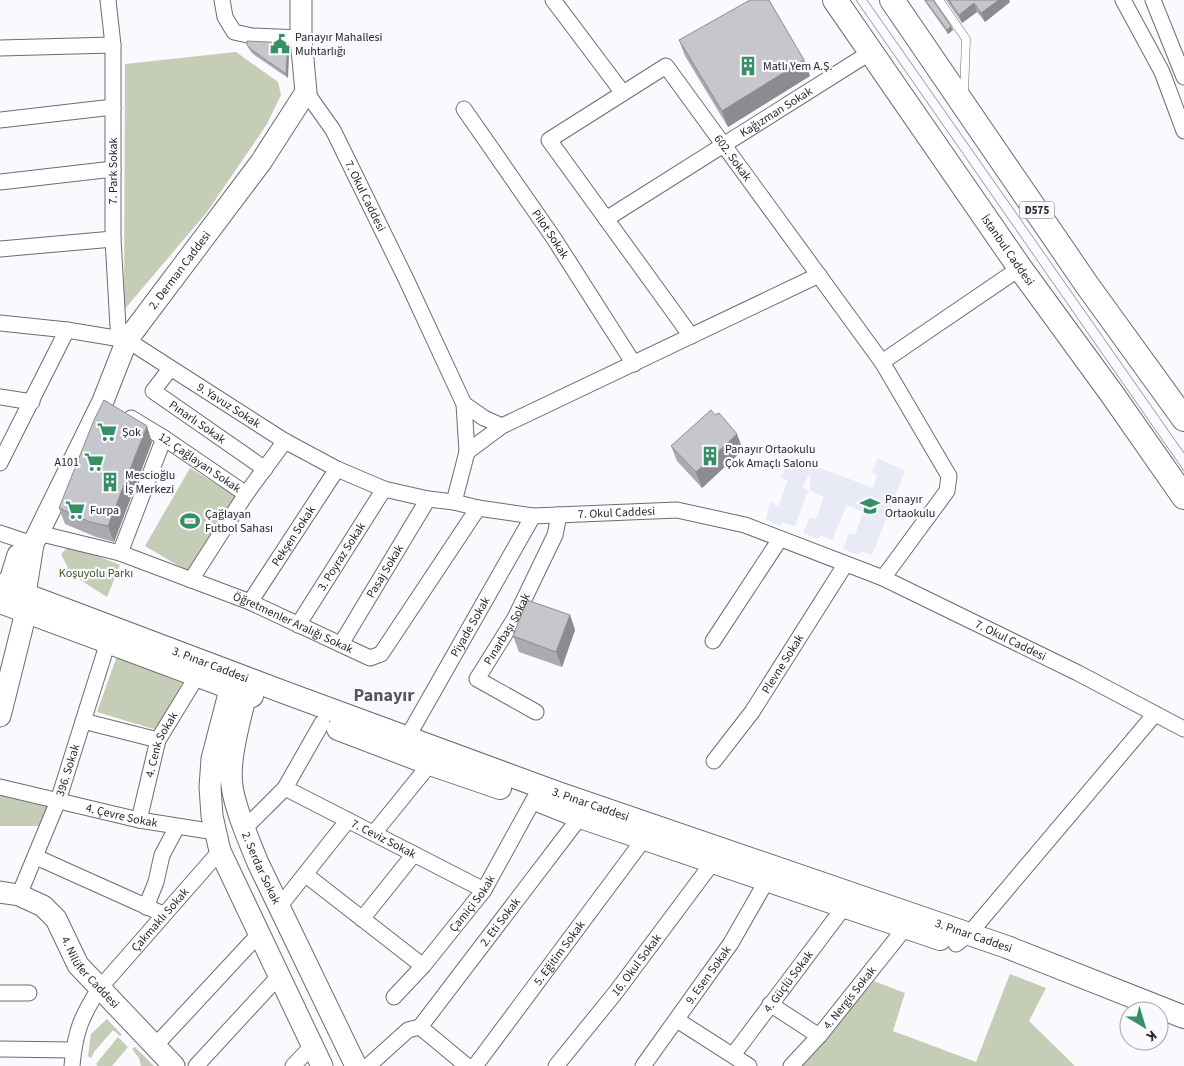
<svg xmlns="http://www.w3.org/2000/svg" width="1184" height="1066" font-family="'Source Sans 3',sans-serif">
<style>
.built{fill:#e8eaf5}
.green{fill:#c5cdb6}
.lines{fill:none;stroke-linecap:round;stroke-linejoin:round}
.service-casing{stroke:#6c6c72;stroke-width:9}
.minor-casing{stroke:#6c6c72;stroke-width:17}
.secondary-casing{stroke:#6c6c72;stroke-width:23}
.primary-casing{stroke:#6c6c72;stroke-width:24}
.trunk-casing{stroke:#6c6c72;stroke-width:26}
.service{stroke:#fff;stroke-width:8}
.minor{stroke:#fff;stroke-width:15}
.secondary{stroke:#fff;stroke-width:21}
.primary{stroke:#fff;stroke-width:22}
.trunk{stroke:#fff;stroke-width:24}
.tram{stroke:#99999d;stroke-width:1}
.wall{fill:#aaabb0}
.shaded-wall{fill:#8b8b90}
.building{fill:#c6c7cd;stroke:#8b8b90}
.labels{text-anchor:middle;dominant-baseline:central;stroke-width:4.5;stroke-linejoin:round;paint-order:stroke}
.shield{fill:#f9f9fe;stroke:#666669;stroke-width:1}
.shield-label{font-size:11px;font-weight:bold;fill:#272729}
.poi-label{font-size:12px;fill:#272729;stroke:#f9f9fe;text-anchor:start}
.street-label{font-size:12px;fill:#272729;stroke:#f9f9fe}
.park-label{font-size:12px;fill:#455224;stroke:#f9f9fe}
.district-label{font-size:18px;font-weight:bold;fill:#55555b;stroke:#f9f9fe}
</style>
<rect width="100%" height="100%" fill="#f9f9fe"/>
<path class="built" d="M791,457L873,488L877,475L872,472L878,458L905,471L872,555L861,551L859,555L843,549L849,533L855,535L863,512L847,505L832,540L821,535L818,539L803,533L810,518L816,519L824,497L810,490V476L809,475L802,487L808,491L795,526L782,522L780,526L766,520L770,502L778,506L788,481L781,477Z"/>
<path class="green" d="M236,52L278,82L281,95L267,124L207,212L124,310L125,64Z
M190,468L236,496L189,572L145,546Z
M67,548L87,552L120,565L107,597L71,574L61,554Z
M117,656L182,683L157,730L97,712Z
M0,793L53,804L46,826H0Z
M1010,974L1046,988L1029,1021L1075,1066H802L874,981L905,993L893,1031L976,1062Z
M107,1019L122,1035L120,1036L113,1030L94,1052L91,1058L88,1056L91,1034Z
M118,1037L128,1047L112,1066H98L96,1064Z
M135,1047L154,1066H141L139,1058L132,1049Z"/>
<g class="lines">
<defs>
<path id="service" d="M939,0L966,39L964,93"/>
<g id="minor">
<path d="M108,0L113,45V239L118,327L127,340"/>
<path d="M222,0L225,17L234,32L252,36L301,38"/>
<path d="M553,0L623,93"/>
<path d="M1123,0L1162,72L1184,131"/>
<path d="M1153,0L1184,77"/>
<path d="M0,48L113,45"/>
<path id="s1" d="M306,92L333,130L406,279L464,404L467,452L454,502L478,508L533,516L677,510L745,525L883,578L1078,673L1184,729"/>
<path id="s2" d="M464,109L553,237L634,364"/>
<path d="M0,120L113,107"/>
<path d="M0,182L113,169"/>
<path id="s3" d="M606,219L871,52"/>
<path d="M0,249L113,239"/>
<path id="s4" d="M0,323L67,330L127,340L283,440L337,469L384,489L428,499L454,502"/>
<path id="s5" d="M691,336L549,140L666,66L882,362L949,476L947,491L883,578"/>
<path d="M882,362L1020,268"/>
<path id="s6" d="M170,369L153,391L265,469"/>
<path d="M0,397L32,402"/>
<path d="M464,404L484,418L502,426"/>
<path id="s7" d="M131,418L164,438L246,494"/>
<path d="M467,452L502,426L819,275"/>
<path d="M0,463L67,330"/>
<path d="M0,533L33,544"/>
<path id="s8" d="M38,533L120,553L250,602L370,658L381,654L478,508"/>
<path d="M120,553L164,438"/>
<path d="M191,580L246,494L285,441"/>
<path id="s9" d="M250,602L337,469"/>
<path id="s10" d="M298,625L384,489"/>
<path d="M713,641L780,539"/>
<path id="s11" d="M341,644L428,499"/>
<path id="s12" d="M536,712L477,679L515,618L555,535L559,515"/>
<path d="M83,721L158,740"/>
<path id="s13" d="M407,738L533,516"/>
<path id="s14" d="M714,761L752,712L845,565"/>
<path id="s15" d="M0,787L139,820L215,832"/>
<path id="s16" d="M285,788L484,890"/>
<path id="s17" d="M139,820L158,740L197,676"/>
<path d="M245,828L285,788L322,723"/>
<path d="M374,833L430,764"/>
<path d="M36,857L163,914"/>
<path d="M306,875L423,966"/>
<path id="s18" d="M19,895L58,801L108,642"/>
<path d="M146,907L156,882L162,855L177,827"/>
<path d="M279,907L348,820"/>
<path d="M362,919L414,854"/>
<path d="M956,944L969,934L1155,714"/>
<path d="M0,993H29"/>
<path id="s19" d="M394,997L423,966L484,890L534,799"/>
<path d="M770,1004L819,1036"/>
<path d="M677,1020L749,1066"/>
<path id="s20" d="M420,1027L580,817"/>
<path d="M420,1027L467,1066"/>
<path d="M154,1047L260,933"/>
<path d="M0,1049L73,1050"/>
<path id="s21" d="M733,1055L844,907"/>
<path id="s22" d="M72,1066C75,1032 81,1017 99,989L220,851"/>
<path d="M196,1066L280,975"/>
<path d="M293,1066L312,1046"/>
<path d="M368,1066L408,1030L420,1027"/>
<path id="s23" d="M475,1066L644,839"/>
<path id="s24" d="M556,1066L616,992L713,862"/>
<path id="s25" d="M643,1066L731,943L767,880"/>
<path id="s26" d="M791,1066L819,1036L905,928"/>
</g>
<g id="secondary">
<path d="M12,605L8,587L18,555"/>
<path id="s27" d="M236,680L246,694C240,720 228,760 232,786C235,809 249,841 258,863L356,1066"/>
<path d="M245,681H237L231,686L212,759L210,787L212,816L220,851L322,1066"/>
<path id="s28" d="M0,716L26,612L25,594L33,544L103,401L127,340L261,162L306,92L301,38V0"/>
<path id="s29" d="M0,892L19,895L43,906L56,919L78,965L174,1066"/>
</g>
<g id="primary">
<path id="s30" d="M0,585L286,693L558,793L1007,947L1184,1017"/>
<path d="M0,602L252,696"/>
<path d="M338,729L430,764L500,788"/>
<path d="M542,802L580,817L940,939"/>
</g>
<g id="trunk">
<path id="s31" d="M835,0L1020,268L1112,394L1184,497"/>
<path d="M892,0L1087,285L1184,419"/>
</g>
</defs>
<use href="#service" class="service-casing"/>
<use href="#minor" class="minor-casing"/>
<use href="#secondary" class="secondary-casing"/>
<use href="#primary" class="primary-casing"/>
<use href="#trunk" class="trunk-casing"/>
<use href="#service" class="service"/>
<use href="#minor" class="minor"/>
<use href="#secondary" class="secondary"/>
<use href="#primary" class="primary"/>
<use href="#trunk" class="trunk"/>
<path class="tram" d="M856,0L1184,471
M867,0L1184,453"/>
</g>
<path class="wall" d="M924,0L934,1L953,30L948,34L926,3Z
M946,0H1009L1010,2L985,22L977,12L962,23Z
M679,40L804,60L810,76L728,127L685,56Z
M247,45L289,47L288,78L253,54L249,49Z
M152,442L114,542L96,537L65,524L59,508Z
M671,446L743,450L702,488L677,461Z
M570,615L575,630L562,667L519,652L513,636Z"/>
<path class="shaded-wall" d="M999,0H1009L1010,2L985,22L981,13Z
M974,3L977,12L962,23L959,15Z
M951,26L953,30L948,34L947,30Z
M288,43L289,47L288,78L286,74Z
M804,60L810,76L728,127L722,111Z
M147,426L152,442L114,542L108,526Z
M737,434L743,450L702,488L696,472Z
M570,615L575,630L562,667L556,652Z"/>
<path class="building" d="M750,0H769L804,60L722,111L679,40Z
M925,0H933L951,26L947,30Z
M949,0H999L981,13L974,3L959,15Z
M247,41L288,43L286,74L252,50L247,45Z
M104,400L147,426L108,526L90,522L59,508L94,420Z
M711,410L715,415L719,413L737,434L696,472L671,446Z
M527,600L570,615L556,652L513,636Z"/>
<defs>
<symbol id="civic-bare" viewBox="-9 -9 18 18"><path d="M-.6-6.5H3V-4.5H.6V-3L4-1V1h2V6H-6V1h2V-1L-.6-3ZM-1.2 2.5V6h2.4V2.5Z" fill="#369066" stroke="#f9f9fe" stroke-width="2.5" paint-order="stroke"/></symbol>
<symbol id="building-bare" viewBox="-9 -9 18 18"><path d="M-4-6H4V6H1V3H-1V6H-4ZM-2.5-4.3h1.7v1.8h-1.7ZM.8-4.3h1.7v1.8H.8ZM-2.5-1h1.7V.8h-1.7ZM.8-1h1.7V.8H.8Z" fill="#369066" stroke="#f9f9fe" stroke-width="2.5" paint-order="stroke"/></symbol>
<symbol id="supermarket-bare" viewBox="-9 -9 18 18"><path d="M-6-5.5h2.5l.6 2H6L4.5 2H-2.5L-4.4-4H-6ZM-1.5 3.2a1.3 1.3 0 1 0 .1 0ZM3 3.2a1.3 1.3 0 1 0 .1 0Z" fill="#369066" stroke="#f9f9fe" stroke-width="2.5" paint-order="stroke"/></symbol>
<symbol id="school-bare" viewBox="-9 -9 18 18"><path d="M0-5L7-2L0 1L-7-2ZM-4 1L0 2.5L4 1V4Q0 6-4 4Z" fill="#369066" stroke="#f9f9fe" stroke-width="2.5" paint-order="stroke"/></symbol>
<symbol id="stadium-bare" viewBox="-9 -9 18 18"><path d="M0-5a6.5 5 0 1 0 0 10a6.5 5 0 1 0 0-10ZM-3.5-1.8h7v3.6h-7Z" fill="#369066" stroke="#f9f9fe" stroke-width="2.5" paint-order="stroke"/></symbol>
</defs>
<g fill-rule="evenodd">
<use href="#civic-bare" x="266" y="30" width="28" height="28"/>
<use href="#building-bare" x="734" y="52" width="28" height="28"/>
<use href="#supermarket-bare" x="93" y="418" width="28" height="28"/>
<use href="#building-bare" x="696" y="442" width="28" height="28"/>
<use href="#supermarket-bare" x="80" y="448" width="28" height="28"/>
<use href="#building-bare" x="96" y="468" width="28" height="28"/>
<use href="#school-bare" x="856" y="492" width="28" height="28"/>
<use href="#supermarket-bare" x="61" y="496" width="28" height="28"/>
<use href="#stadium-bare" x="176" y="507" width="28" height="28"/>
</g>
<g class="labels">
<rect class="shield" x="1019.5" y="201.5" width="35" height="17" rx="4"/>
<g class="shield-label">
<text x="1037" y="210">D575</text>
</g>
<g class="poi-label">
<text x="295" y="37">Panayır Mahallesi<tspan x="295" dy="14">Muhtarlığı</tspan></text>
<text x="763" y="66">Matlı Yem A.Ş.</text>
<text x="122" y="432">Şok</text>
<text x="725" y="449">Panayır Ortaokulu<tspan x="725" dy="14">Çok Amaçlı Salonu</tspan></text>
<text x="79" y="462" text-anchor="end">A101</text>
<text x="125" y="475">Mescioğlu<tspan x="125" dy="14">İş Merkezi</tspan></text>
<text x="885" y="499">Panayır<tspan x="885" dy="14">Ortaokulu</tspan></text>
<text x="90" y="510">Furpa</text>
<text x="205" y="514">Çağlayan<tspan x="205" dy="14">Futbol Sahası</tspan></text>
</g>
<g class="street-label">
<text stroke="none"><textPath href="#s3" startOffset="201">Kağızman Sokak</textPath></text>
<text stroke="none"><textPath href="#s5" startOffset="494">602. Sokak</textPath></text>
<text transform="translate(113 171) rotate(-90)">7. Park Sokak</text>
<text stroke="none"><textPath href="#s1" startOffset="120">7. Okul Caddesi</textPath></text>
<text stroke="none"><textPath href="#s2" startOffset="152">Pilot Sokak</textPath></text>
<text stroke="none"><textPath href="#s31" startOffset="304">İstanbul Caddesi</textPath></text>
<text stroke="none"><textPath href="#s28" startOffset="488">2. Derman Caddesi</textPath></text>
<text stroke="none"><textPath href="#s4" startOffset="249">9. Yavuz Sokak</textPath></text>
<text stroke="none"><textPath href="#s6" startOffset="82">Pınarlı Sokak</textPath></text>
<text stroke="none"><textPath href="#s7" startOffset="82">12. Çağlayan Sokak</textPath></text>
<text stroke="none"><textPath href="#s1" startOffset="614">7. Okul Caddesi</textPath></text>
<text stroke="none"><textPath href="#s9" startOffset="79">Pekşen Sokak</textPath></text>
<text stroke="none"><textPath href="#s10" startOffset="81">3. Poyraz Sokak</textPath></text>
<text stroke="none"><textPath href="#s11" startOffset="85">Pasaj Sokak</textPath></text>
<text stroke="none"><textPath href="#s8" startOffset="271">Öğretmenler Aralığı Sokak</textPath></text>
<text stroke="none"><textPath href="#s13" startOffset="128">Piyade Sokak</textPath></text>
<text stroke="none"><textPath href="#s12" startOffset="126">Pınarbaşı Sokak</textPath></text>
<text stroke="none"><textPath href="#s1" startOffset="1034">7. Okul Caddesi</textPath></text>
<text stroke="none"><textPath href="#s30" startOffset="225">3. Pınar Caddesi</textPath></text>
<text stroke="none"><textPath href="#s14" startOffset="119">Plevne Sokak</textPath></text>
<text stroke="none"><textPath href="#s17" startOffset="79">4. Cenk Sokak</textPath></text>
<text stroke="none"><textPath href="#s18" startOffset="134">396. Sokak</textPath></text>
<text stroke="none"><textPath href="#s30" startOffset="630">3. Pınar Caddesi</textPath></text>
<text stroke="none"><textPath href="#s15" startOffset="125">4. Çevre Sokak</textPath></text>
<text stroke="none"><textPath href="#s16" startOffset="111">7. Ceviz Sokak</textPath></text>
<text stroke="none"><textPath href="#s27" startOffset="198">2. Serdar Sokak</textPath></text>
<text stroke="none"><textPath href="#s19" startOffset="122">Çamiçi Sokak</textPath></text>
<text stroke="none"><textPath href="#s22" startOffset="175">Çakmaklı Sokak</textPath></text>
<text stroke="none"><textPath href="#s20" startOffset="132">2. Eti Sokak</textPath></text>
<text stroke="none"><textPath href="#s30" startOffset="1035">3. Pınar Caddesi</textPath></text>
<text stroke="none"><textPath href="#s23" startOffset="141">5. Eğitim Sokak</textPath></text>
<text stroke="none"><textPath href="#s24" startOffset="129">16. Okul Sokak</textPath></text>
<text stroke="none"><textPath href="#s29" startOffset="128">4. Nilüfer Caddesi</textPath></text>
<text stroke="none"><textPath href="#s25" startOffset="112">9. Esen Sokak</textPath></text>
<text stroke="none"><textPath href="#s21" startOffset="92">4. Güçlü Sokak</textPath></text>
<text stroke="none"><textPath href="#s26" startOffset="90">4. Nergis Sokak</textPath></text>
</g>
<g class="park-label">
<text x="96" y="573">Koşuyolu Parkı</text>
</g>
<g class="district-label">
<text x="384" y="695">Panayır</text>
</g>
</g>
<g transform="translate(1144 1026) rotate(142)"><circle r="24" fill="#f9f9fe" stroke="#a5a5a9"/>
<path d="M0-4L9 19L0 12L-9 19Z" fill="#369066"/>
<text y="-8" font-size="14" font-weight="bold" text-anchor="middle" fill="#272729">K</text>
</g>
</svg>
